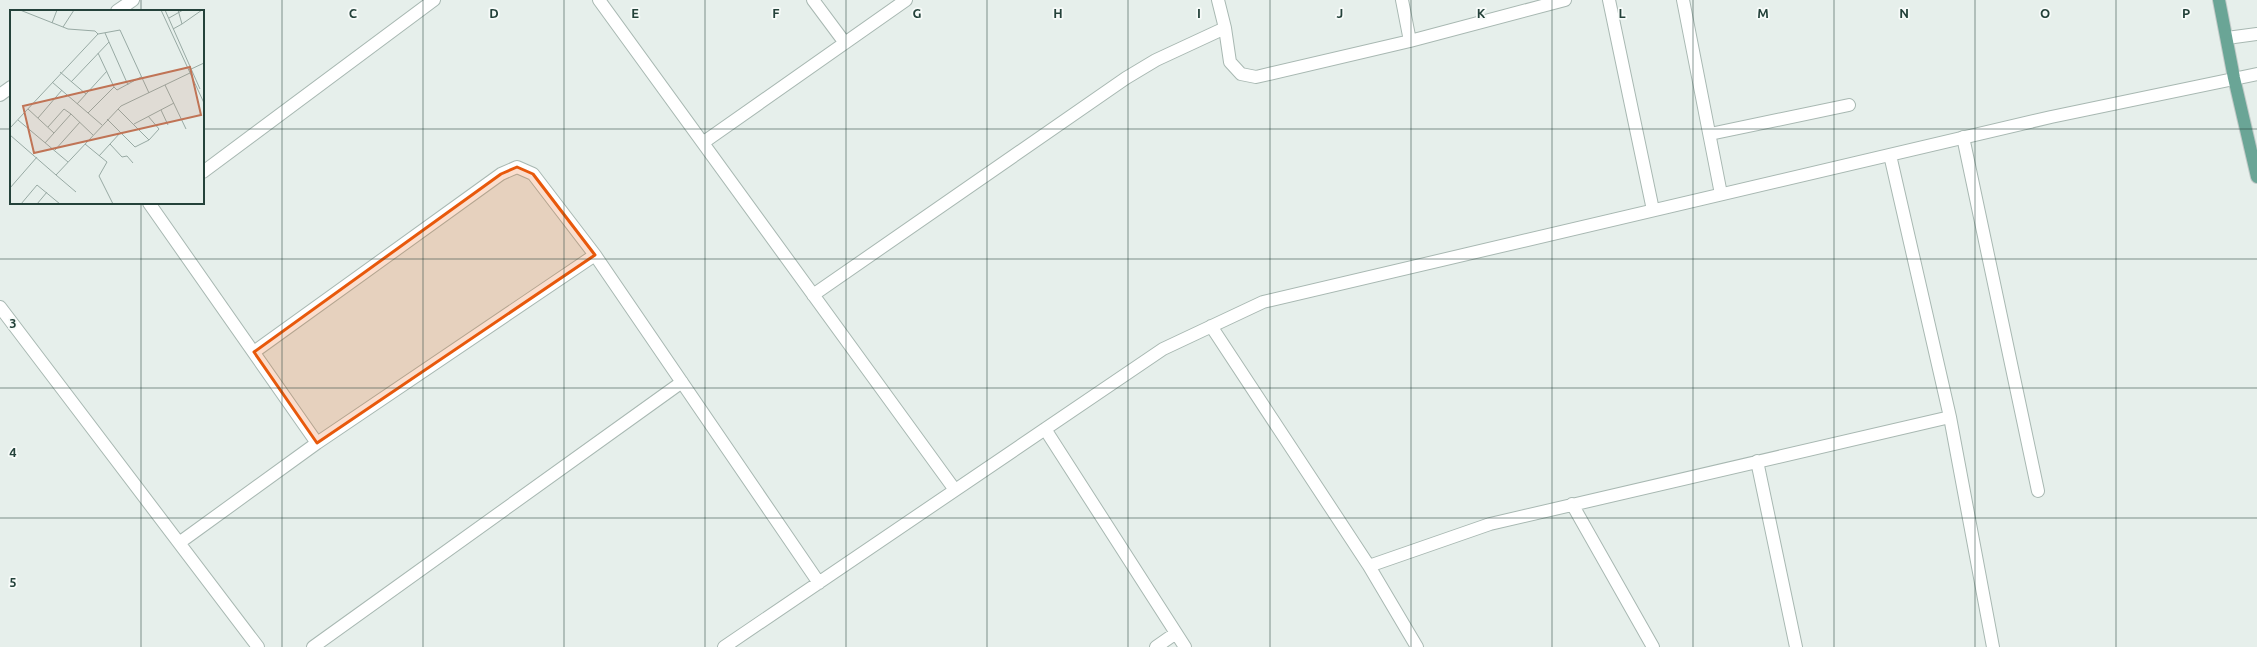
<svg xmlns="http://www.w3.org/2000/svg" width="2257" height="647" font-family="Ubuntu,sans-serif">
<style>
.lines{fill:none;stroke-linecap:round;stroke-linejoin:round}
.service-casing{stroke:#a8b8b2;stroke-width:14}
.minor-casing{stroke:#a8b8b2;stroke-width:14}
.primary-casing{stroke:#c2cac8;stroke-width:14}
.service{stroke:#fff;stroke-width:12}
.minor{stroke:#fff;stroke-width:12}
.primary{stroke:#6aa596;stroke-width:12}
.marked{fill:#e8590c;fill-opacity:0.2;stroke:#e8590c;stroke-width:3;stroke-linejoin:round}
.grid{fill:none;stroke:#24423a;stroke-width:1;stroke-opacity:0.55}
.inset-road{fill:none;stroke:#98aaa4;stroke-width:1}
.view{fill:#c07456;fill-opacity:0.15;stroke:#c07456;stroke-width:2}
.inset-edge{fill:none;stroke:#24423a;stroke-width:2}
.grid-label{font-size:13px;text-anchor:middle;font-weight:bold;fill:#24423a;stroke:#f7fbf9;stroke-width:3.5;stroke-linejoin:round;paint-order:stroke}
</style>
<rect width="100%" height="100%" fill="#e6efeb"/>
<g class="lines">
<defs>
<path id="service" d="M1683,0L1721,194
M1710,134L1849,105
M1963,137L2038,491"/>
<path id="minor" d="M599,0L955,490
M813,0L845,43
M1218,0L1225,28
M1402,0L1410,41
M1609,0L1653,210
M117,11L133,0
M2227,38L2257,34
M0,95L11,87
M704,142L906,0
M1890,155L1950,417L1993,647
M203,172L434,0
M149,203L317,443
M813,295L1126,78L1156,60L1225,28L1230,62L1241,74L1256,77L1410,41L1565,0
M0,307L258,647
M1211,326L1369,566L1417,647
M254,352L501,174L517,167L533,174L595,255
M1045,429L1185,647
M1757,461L1796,647
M1572,504L1653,647
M179,543L317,443L595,255L819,583
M1369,566L1490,524L1950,417
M313,647L682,382
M724,647L1163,349L1263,302L2051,117L2257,74
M1156,647L1176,633"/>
<path id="primary" d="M2219,0L2234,78L2257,177"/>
</defs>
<use href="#service" class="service-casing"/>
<use href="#minor" class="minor-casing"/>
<use href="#primary" class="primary-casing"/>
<use href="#service" class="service"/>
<use href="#minor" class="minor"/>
<use href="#primary" class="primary"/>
</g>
<path class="marked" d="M517,167L533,174L595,255L317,443L254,352L501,174Z"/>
<path class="grid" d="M141,0V11M282,0V647M423,0V647M564,0V647M705,0V647M846,0V647M987,0V647M1128,0V647M1270,0V647M1411,0V647M1552,0V647M1693,0V647M1834,0V647M1975,0V647M2116,0V647M0,129H11M203,129H2257M141,203V647M0,259H2257M0,388H2257M0,518H2257"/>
<g transform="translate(10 10)">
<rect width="194" height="194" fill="#e6efeb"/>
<path class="inset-road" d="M10,0L58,19L85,21L88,24M151,0L194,93M155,0L190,79M159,8L173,0M42,13L47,0M172,14L192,0M53,17L64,0M163,19L172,14L168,0M95,23L118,75M88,43L104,77M179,60L194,53M50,62L76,84M42,72L92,115M61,72L99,32M155,75L176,119M67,94L97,61M18,99L44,123M108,99L139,130L149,119L138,106M151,100L158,115M78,103L104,77L107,80L131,67M28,108L52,80M97,109L125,137L139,130M8,110L58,152M124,114L164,93M38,117L54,99L61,104M0,118L88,24L110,20L139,83M0,125L46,165L111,96L182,62M35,133L61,104L83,125M75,134L97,152L89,166L103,194M100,134L112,147L117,146L123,153M45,140L70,112M89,146L111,122M46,165L66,182M0,178L27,147M11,194L27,175L50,194M27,194L37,182"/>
<path class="view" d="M180,57L191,105L24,143L13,96Z"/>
<rect width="194" height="194" class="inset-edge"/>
</g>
<g class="grid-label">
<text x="353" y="18">C</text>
<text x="494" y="18">D</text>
<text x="635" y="18">E</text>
<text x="776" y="18">F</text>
<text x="917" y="18">G</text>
<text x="1058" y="18">H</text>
<text x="1199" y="18">I</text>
<text x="1340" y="18">J</text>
<text x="1481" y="18">K</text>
<text x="1622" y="18">L</text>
<text x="1763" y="18">M</text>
<text x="1904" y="18">N</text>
<text x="2045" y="18">O</text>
<text x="2186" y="18">P</text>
<text x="13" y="328">3</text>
<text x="13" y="457">4</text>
<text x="13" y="587">5</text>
</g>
</svg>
